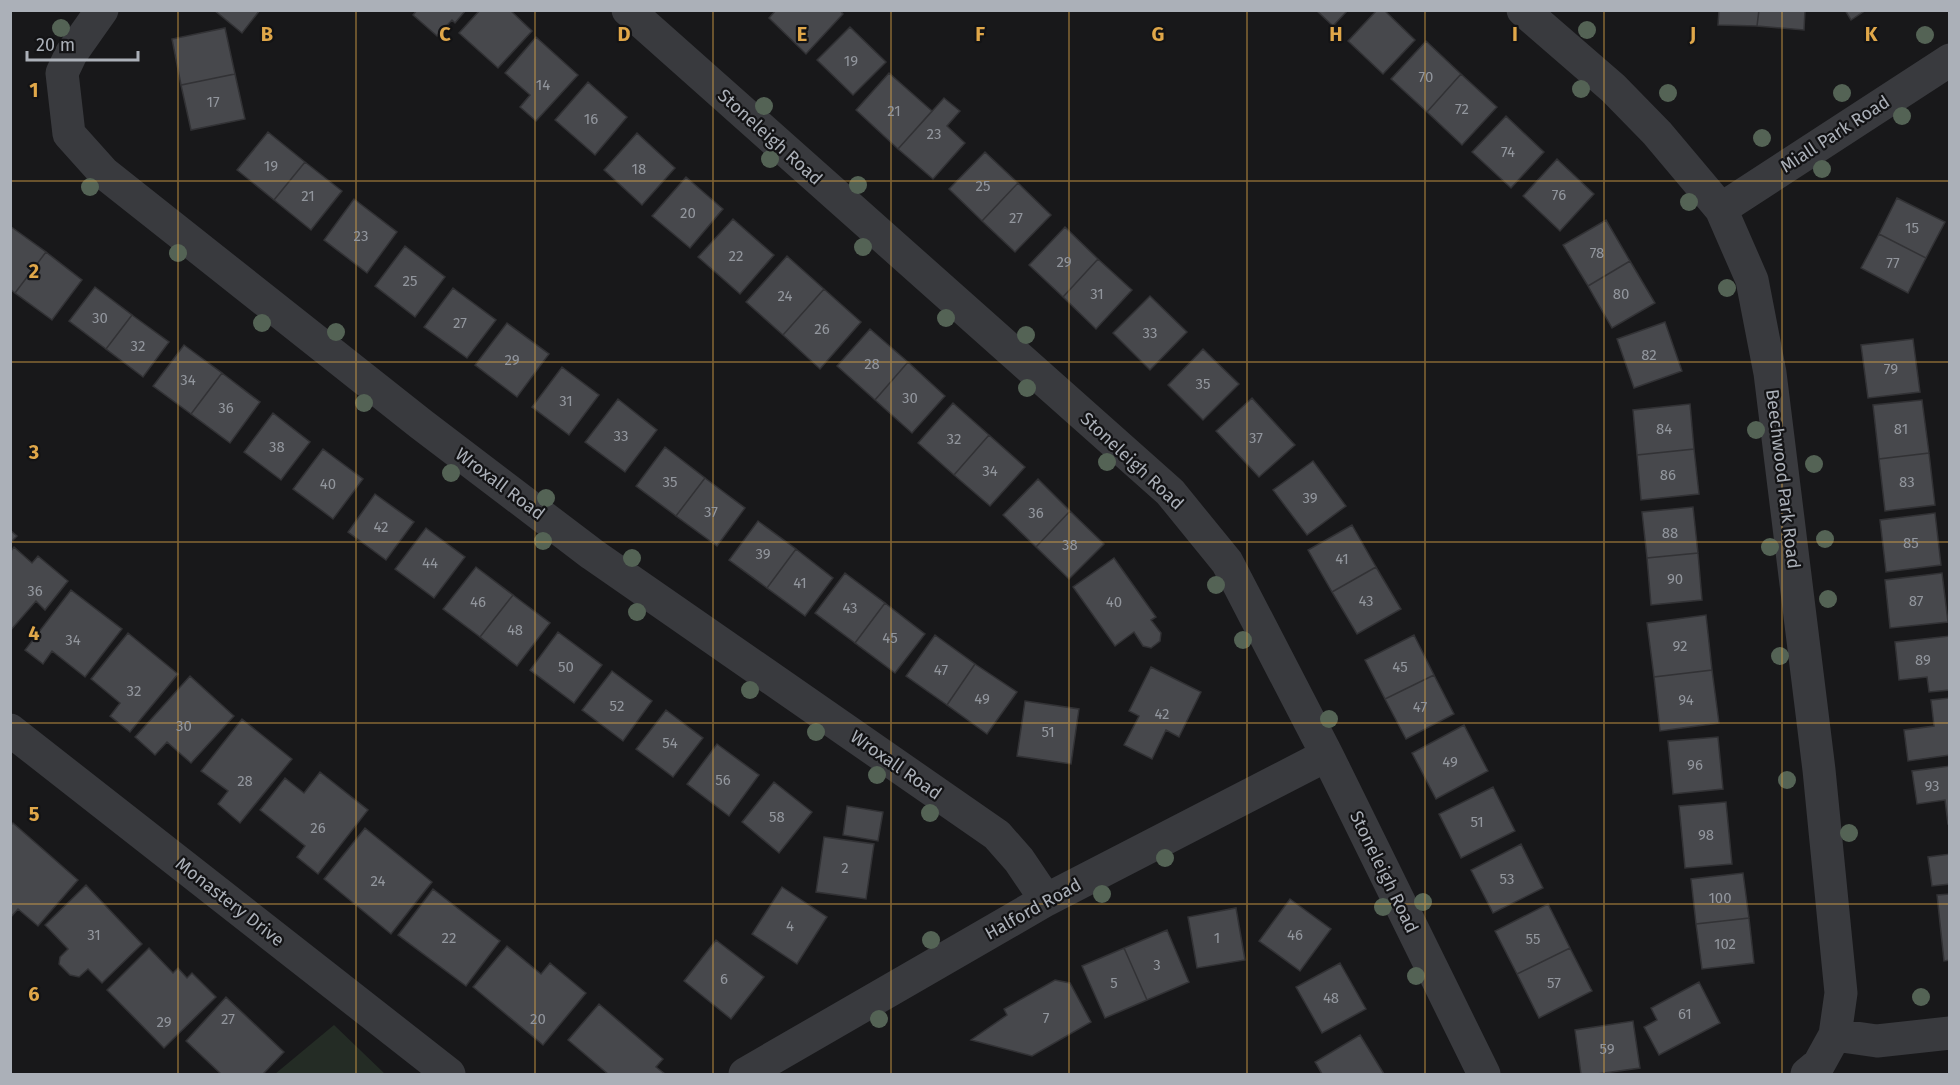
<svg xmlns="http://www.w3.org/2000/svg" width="1960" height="1085" font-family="'Fira Sans',sans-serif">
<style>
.green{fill:#242c25}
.building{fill:#47484c;stroke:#323235;stroke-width:1.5}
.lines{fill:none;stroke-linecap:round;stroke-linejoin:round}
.street{stroke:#393a3e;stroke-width:33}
.tree{fill:#546355}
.grid{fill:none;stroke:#e0a749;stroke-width:1.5;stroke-opacity:0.55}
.labels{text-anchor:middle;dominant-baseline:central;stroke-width:4.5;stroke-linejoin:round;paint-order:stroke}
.number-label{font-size:15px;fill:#92969d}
.street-label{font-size:18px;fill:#abb0b8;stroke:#131315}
.grid-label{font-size:20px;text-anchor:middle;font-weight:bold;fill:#e0a749;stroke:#131315;stroke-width:4.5;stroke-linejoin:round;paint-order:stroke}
</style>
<rect width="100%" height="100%" fill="#18181a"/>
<path class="green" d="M334,1025L385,1074H275Z"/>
<path class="building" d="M214,10H260L242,33Z
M417,10H466L455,23L452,20L437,36L413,15Z
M480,10H510L532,31L498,68L459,33Z
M776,10H840L843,14L806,54L769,18Z
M1316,10H1348L1333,26Z
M1377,10H1384L1415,40L1383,74L1348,41Z
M1719,10H1759L1757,26L1718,25Z
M1759,10H1805L1804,30L1757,26Z
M1845,10H1866L1851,20Z
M850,27L886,62L853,95L817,60Z
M225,28L235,74L181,85L172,39Z
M536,37L578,75L536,121L520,107L530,95L505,73Z
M1426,41L1461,74L1427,112L1391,79Z
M889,73L932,111L898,149L856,110Z
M235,74L245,119L191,130L181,85Z
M1461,74L1497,107L1462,145L1427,112Z
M588,82L627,117L595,155L555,120Z
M944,98L960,111L947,126L965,143L933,179L898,149Z
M1506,116L1544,152L1511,188L1472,152Z
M268,132L305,162L274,200L237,170Z
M637,133L675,168L642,205L604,170Z
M985,152L1018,183L982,221L949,189Z
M1557,159L1594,194L1560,231L1523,196Z
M305,162L342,191L311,230L274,200Z
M686,177L723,209L690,248L652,216Z
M1018,183L1051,215L1015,252L982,221Z
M1897,198L1945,222L1926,258L1879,234Z
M354,199L397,232L367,273L324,240Z
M733,219L774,255L740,294L698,257Z
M1606,220L1630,261L1588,286L1563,245Z
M10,226L46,252L15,293L10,289Z
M1065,227L1098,259L1063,297L1029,265Z
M1879,234L1926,258L1908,293L1861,268Z
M405,246L445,277L415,317L375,286Z
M46,252L82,280L52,320L15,293Z
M787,256L824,289L783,335L746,302Z
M1098,259L1132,290L1096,329L1063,297Z
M1630,261L1655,303L1612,328L1588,286Z
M95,287L132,315L106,349L69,321Z
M453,288L496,320L467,358L424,327Z
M824,289L861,322L820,369L783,335Z
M1150,296L1187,332L1150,370L1113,333Z
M132,315L169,342L143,377L106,349Z
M1665,322L1682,371L1634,388L1617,339Z
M507,323L549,354L517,397L475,365Z
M870,329L908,362L875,400L837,366Z
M1913,339L1920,392L1868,398L1861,345Z
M184,345L222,373L191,414L153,386Z
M1203,349L1239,384L1203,420L1168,385Z
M908,362L945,396L912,433L875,400Z
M562,367L599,395L569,435L532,407Z
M222,373L260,402L230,443L191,414Z
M1252,398L1295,445L1259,477L1216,431Z
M618,399L657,430L625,472L585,442Z
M1922,400L1929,453L1879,459L1873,405Z
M953,403L989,435L954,475L918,443Z
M1690,404L1694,449L1637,455L1633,410Z
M273,413L310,442L281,480L244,452Z
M989,435L1025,467L990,506L954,475Z
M665,447L705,478L676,516L636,486Z
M323,449L363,479L333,519L293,489Z
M1694,449L1699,494L1641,500L1637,455Z
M1929,453L1935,505L1885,511L1879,459Z
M1313,461L1346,506L1307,535L1273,490Z
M705,478L745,508L717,546L676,516Z
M1038,479L1070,511L1036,547L1003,515Z
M375,494L414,522L386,560L348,532Z
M1693,507L1698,553L1647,558L1642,512Z
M1070,511L1104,544L1069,579L1036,547Z
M1935,513L1941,565L1886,572L1880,520Z
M758,521L796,549L767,588L729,560Z
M1352,525L1376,567L1332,592L1308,550Z
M426,528L465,557L434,598L395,569Z
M10,530L17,536L10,543Z
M14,547L32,563L38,556L68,581L45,610L36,601L10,631V552Z
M796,549L833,578L805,616L767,588Z
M1698,553L1702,600L1651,605L1647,558Z
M1114,558L1156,617L1151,620L1161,633L1160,641L1151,648L1143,646L1134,632L1115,646L1073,587Z
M476,567L513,595L480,637L443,609Z
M1376,567L1401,609L1357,634L1332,592Z
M845,573L885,603L855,643L815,613Z
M1942,573L1948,622L1890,628L1885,580Z
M71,590L122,629L85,677L52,651L43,664L25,650Z
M513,595L550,623L517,666L480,637Z
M885,603L925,634L895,673L855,643Z
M1706,615L1712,670L1654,677L1647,623Z
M558,632L602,665L574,703L530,670Z
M128,633L178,674L130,732L110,716L120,703L91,679Z
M935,635L975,664L947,705L906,676Z
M1414,635L1434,675L1385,699L1365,660Z
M1950,636V690L1929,692L1927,677L1899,680L1895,642Z
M975,664L1017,692L987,734L947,705Z
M1151,667L1201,692L1179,737L1166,730L1152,759L1124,745L1139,716L1129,711Z
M1712,670L1719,723L1660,731L1654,677Z
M612,671L652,701L623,741L582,710Z
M1434,675L1454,714L1406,739L1385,699Z
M190,676L234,716L191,763L167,742L155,755L135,737Z
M1950,698V755L1908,761L1904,730L1934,726L1931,700Z
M1025,701L1079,709L1071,764L1017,756Z
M666,710L703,738L673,777L636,749Z
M242,719L292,759L240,823L218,804L228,791L201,771Z
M1464,725L1488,771L1436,799L1412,753Z
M1718,737L1723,789L1673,794L1668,741Z
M717,744L759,775L729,816L687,784Z
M1950,766V824H1948L1945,800L1917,804L1912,771Z
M320,772L368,810L318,874L297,857L305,846L260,810L285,778L304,793Z
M774,782L812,812L779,853L742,822Z
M1493,787L1515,831L1461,858L1439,814Z
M1726,802L1732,864L1685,868L1679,806Z
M847,806L883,812L878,841L843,835Z
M13,823L78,880L38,926L18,909L10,918V826Z
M365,828L432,882L391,934L324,879Z
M824,837L874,844L866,899L816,892Z
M1521,844L1543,888L1493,913L1471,870Z
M1950,854V884L1932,886L1928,857Z
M1743,873L1749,918L1696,924L1691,879Z
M86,885L142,944L102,983L88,969L79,977L70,975L59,964L60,957L68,949L45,925Z
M782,887L827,917L797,964L752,934Z
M433,889L500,941L466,986L398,935Z
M1950,894V960L1944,961L1937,895Z
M1290,899L1331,929L1300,971L1259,941Z
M1548,904L1570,948L1517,974L1495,931Z
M1236,908L1245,960L1197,968L1188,917Z
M1749,918L1754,963L1702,969L1696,924Z
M1167,930L1189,982L1147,1000L1124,948Z
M716,940L764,977L731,1019L684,981Z
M507,946L541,974L550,963L586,993L543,1045L473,987Z
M149,948L173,973L178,968L187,978L192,973L216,997L164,1048L107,990Z
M1124,948L1147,1000L1105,1018L1082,966Z
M1570,948L1592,991L1539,1018L1517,974Z
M1340,963L1366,1009L1322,1033L1296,987Z
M1055,980L1070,983L1091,1022L1032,1056L971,1040L1007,1015L1004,1009Z
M1699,982L1720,1023L1659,1055L1644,1027L1657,1020L1651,1008Z
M226,997L284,1052L263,1074H221L186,1041Z
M599,1004L663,1059L656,1067L665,1074H608L568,1040Z
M1633,1021L1640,1068L1597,1074H1581L1575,1030Z
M1360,1035L1384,1074H1322L1315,1062Z"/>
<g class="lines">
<path class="street" d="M102,10L71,54L62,73L69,134L104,173L421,424L592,554L997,835L1019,860L1046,900
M628,10L1170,492L1227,562L1327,755L1484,1074
M1523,10L1613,88L1657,133L1721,209L1752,280L1770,373L1819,770L1841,993L1835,1035
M1721,209L1950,60
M10,730L449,1074
M745,1074L1046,900L1327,755
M1807,1074L1819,1064L1835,1035L1877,1041L1950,1033"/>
</g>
<g class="tree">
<circle cx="61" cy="28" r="9"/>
<circle cx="1587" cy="30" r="9"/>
<circle cx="1925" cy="35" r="9"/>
<circle cx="1581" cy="89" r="9"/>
<circle cx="1668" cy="93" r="9"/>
<circle cx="1842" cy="93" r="9"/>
<circle cx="764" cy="106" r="9"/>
<circle cx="1902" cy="116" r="9"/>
<circle cx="1762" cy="138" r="9"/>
<circle cx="770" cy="159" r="9"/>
<circle cx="1822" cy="169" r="9"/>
<circle cx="858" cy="185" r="9"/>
<circle cx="90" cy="187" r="9"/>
<circle cx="1689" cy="202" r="9"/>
<circle cx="863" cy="247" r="9"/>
<circle cx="178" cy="253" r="9"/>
<circle cx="1727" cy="288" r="9"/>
<circle cx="946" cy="318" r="9"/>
<circle cx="262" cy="323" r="9"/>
<circle cx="336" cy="332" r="9"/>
<circle cx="1026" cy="335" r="9"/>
<circle cx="1027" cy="388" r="9"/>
<circle cx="364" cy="403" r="9"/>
<circle cx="1756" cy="430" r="9"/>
<circle cx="1107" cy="462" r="9"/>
<circle cx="1814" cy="464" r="9"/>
<circle cx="451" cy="473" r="9"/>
<circle cx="546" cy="498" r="9"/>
<circle cx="1825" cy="539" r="9"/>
<circle cx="543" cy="541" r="9"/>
<circle cx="1770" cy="547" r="9"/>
<circle cx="632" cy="558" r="9"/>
<circle cx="1216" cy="585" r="9"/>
<circle cx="1828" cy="599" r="9"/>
<circle cx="637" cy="612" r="9"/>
<circle cx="1243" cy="640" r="9"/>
<circle cx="1780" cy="656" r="9"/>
<circle cx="750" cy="690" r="9"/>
<circle cx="1329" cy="719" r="9"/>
<circle cx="816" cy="732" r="9"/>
<circle cx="877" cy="775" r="9"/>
<circle cx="1787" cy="780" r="9"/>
<circle cx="930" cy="813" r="9"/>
<circle cx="1849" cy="833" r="9"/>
<circle cx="1165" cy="858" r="9"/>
<circle cx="1102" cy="894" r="9"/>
<circle cx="1423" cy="902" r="9"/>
<circle cx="1383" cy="907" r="9"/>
<circle cx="931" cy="940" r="9"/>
<circle cx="1416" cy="976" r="9"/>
<circle cx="1921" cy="997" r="9"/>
<circle cx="879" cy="1019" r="9"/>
</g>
<path class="grid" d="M178,10V1074M356,10V1074M535,10V1074M713,10V1074M891,10V1074M1069,10V1074M1247,10V1074M1425,10V1074M1604,10V1074M1782,10V1074M10,181H1950M10,362H1950M10,542H1950M10,723H1950M10,904H1950"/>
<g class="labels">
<g class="number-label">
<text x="851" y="61">19</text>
<text x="1426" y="77">70</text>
<text x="543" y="85">14</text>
<text x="213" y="102">17</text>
<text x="1462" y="109">72</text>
<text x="894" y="111">21</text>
<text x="591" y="119">16</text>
<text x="934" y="134">23</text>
<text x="1508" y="152">74</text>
<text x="271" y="166">19</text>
<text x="639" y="169">18</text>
<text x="983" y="186">25</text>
<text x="1559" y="195">76</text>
<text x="308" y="196">21</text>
<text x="688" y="213">20</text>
<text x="1016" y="218">27</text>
<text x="1912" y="228">15</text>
<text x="361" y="236">23</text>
<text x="1597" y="253">78</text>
<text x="736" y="256">22</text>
<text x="1064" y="262">29</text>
<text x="1893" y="263">77</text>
<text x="410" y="281">25</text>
<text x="1097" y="294">31</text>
<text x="1621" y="294">80</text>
<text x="785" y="296">24</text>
<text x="100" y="318">30</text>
<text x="460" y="323">27</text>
<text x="822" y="329">26</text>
<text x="1150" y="333">33</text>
<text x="138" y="346">32</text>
<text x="1649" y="355">82</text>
<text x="512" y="360">29</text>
<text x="872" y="364">28</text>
<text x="1891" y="369">79</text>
<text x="188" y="380">34</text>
<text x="1203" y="384">35</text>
<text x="910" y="398">30</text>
<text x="566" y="401">31</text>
<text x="226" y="408">36</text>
<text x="1664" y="429">84</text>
<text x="1901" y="429">81</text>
<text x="621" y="436">33</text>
<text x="1256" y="438">37</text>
<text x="954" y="439">32</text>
<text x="277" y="447">38</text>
<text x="990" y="471">34</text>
<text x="1668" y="475">86</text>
<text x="670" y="482">35</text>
<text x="1907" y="482">83</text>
<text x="328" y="484">40</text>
<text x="1310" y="498">39</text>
<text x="711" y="512">37</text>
<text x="1036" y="513">36</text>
<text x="381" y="527">42</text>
<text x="1670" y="533">88</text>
<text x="1911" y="543">85</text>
<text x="1070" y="545">38</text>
<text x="763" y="554">39</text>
<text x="1342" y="559">41</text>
<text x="430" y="563">44</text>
<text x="1675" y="579">90</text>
<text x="800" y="583">41</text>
<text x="35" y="591">36</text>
<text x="1366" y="601">43</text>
<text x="1916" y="601">87</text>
<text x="478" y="602">46</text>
<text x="1114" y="602">40</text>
<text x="850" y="608">43</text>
<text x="515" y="630">48</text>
<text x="890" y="638">45</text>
<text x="73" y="640">34</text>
<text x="1680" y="646">92</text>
<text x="1923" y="660">89</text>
<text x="566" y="667">50</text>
<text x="1400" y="667">45</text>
<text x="941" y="670">47</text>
<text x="134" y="691">32</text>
<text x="982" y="699">49</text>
<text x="1686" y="700">94</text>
<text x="617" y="706">52</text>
<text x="1420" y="707">47</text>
<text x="1162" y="714">42</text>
<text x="184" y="726">30</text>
<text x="1048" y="732">51</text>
<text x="670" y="743">54</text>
<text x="1450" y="762">49</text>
<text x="1695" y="765">96</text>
<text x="723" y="780">56</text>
<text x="245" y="781">28</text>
<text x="1932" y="786">93</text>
<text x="777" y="817">58</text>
<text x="1477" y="822">51</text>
<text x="318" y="828">26</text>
<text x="1706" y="835">98</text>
<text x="845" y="868">2</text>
<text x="1507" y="879">53</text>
<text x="378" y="881">24</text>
<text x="1720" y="898">100</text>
<text x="790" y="926">4</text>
<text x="94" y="935">31</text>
<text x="1295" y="935">46</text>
<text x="449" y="938">22</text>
<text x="1217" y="938">1</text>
<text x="1533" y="939">55</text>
<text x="1725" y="944">102</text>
<text x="1157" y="965">3</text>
<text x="724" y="979">6</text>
<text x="1114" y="983">5</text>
<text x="1554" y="983">57</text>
<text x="1331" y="998">48</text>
<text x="1685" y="1014">61</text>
<text x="1046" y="1018">7</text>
<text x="228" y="1019">27</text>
<text x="538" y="1019">20</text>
<text x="164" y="1022">29</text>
<text x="1607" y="1049">59</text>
</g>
<g class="street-label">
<text transform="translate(1835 134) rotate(-33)">Miall Park Road</text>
<text transform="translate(770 137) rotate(42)">Stoneleigh Road</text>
<text transform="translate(1132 461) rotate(43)">Stoneleigh Road</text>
<text transform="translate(1783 479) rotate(83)">Beechwood Park Road</text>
<text transform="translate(500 484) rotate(37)">Wroxall Road</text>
<text transform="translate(896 765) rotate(35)">Wroxall Road</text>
<text transform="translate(1384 872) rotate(64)">Stoneleigh Road</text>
<text transform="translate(230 902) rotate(38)">Monastery Drive</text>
<text transform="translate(1033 909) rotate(-29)">Halford Road</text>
</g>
</g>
<g class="grid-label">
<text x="267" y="41">B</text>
<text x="445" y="41">C</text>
<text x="624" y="41">D</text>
<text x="802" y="41">E</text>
<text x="980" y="41">F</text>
<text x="1158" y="41">G</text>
<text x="1336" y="41">H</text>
<text x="1515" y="41">I</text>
<text x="1693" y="41">J</text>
<text x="1871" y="41">K</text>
<text x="34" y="97">1</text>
<text x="34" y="278">2</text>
<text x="34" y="459">3</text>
<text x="34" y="640">4</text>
<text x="34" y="821">5</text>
<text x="34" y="1001">6</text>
</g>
<rect width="1960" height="1085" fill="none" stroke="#abb0b8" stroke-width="24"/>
<path d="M27 51v9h111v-9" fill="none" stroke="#abb0b8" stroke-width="3"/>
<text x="36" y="51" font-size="18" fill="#abb0b8" stroke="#131315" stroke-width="4.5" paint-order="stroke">20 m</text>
</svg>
